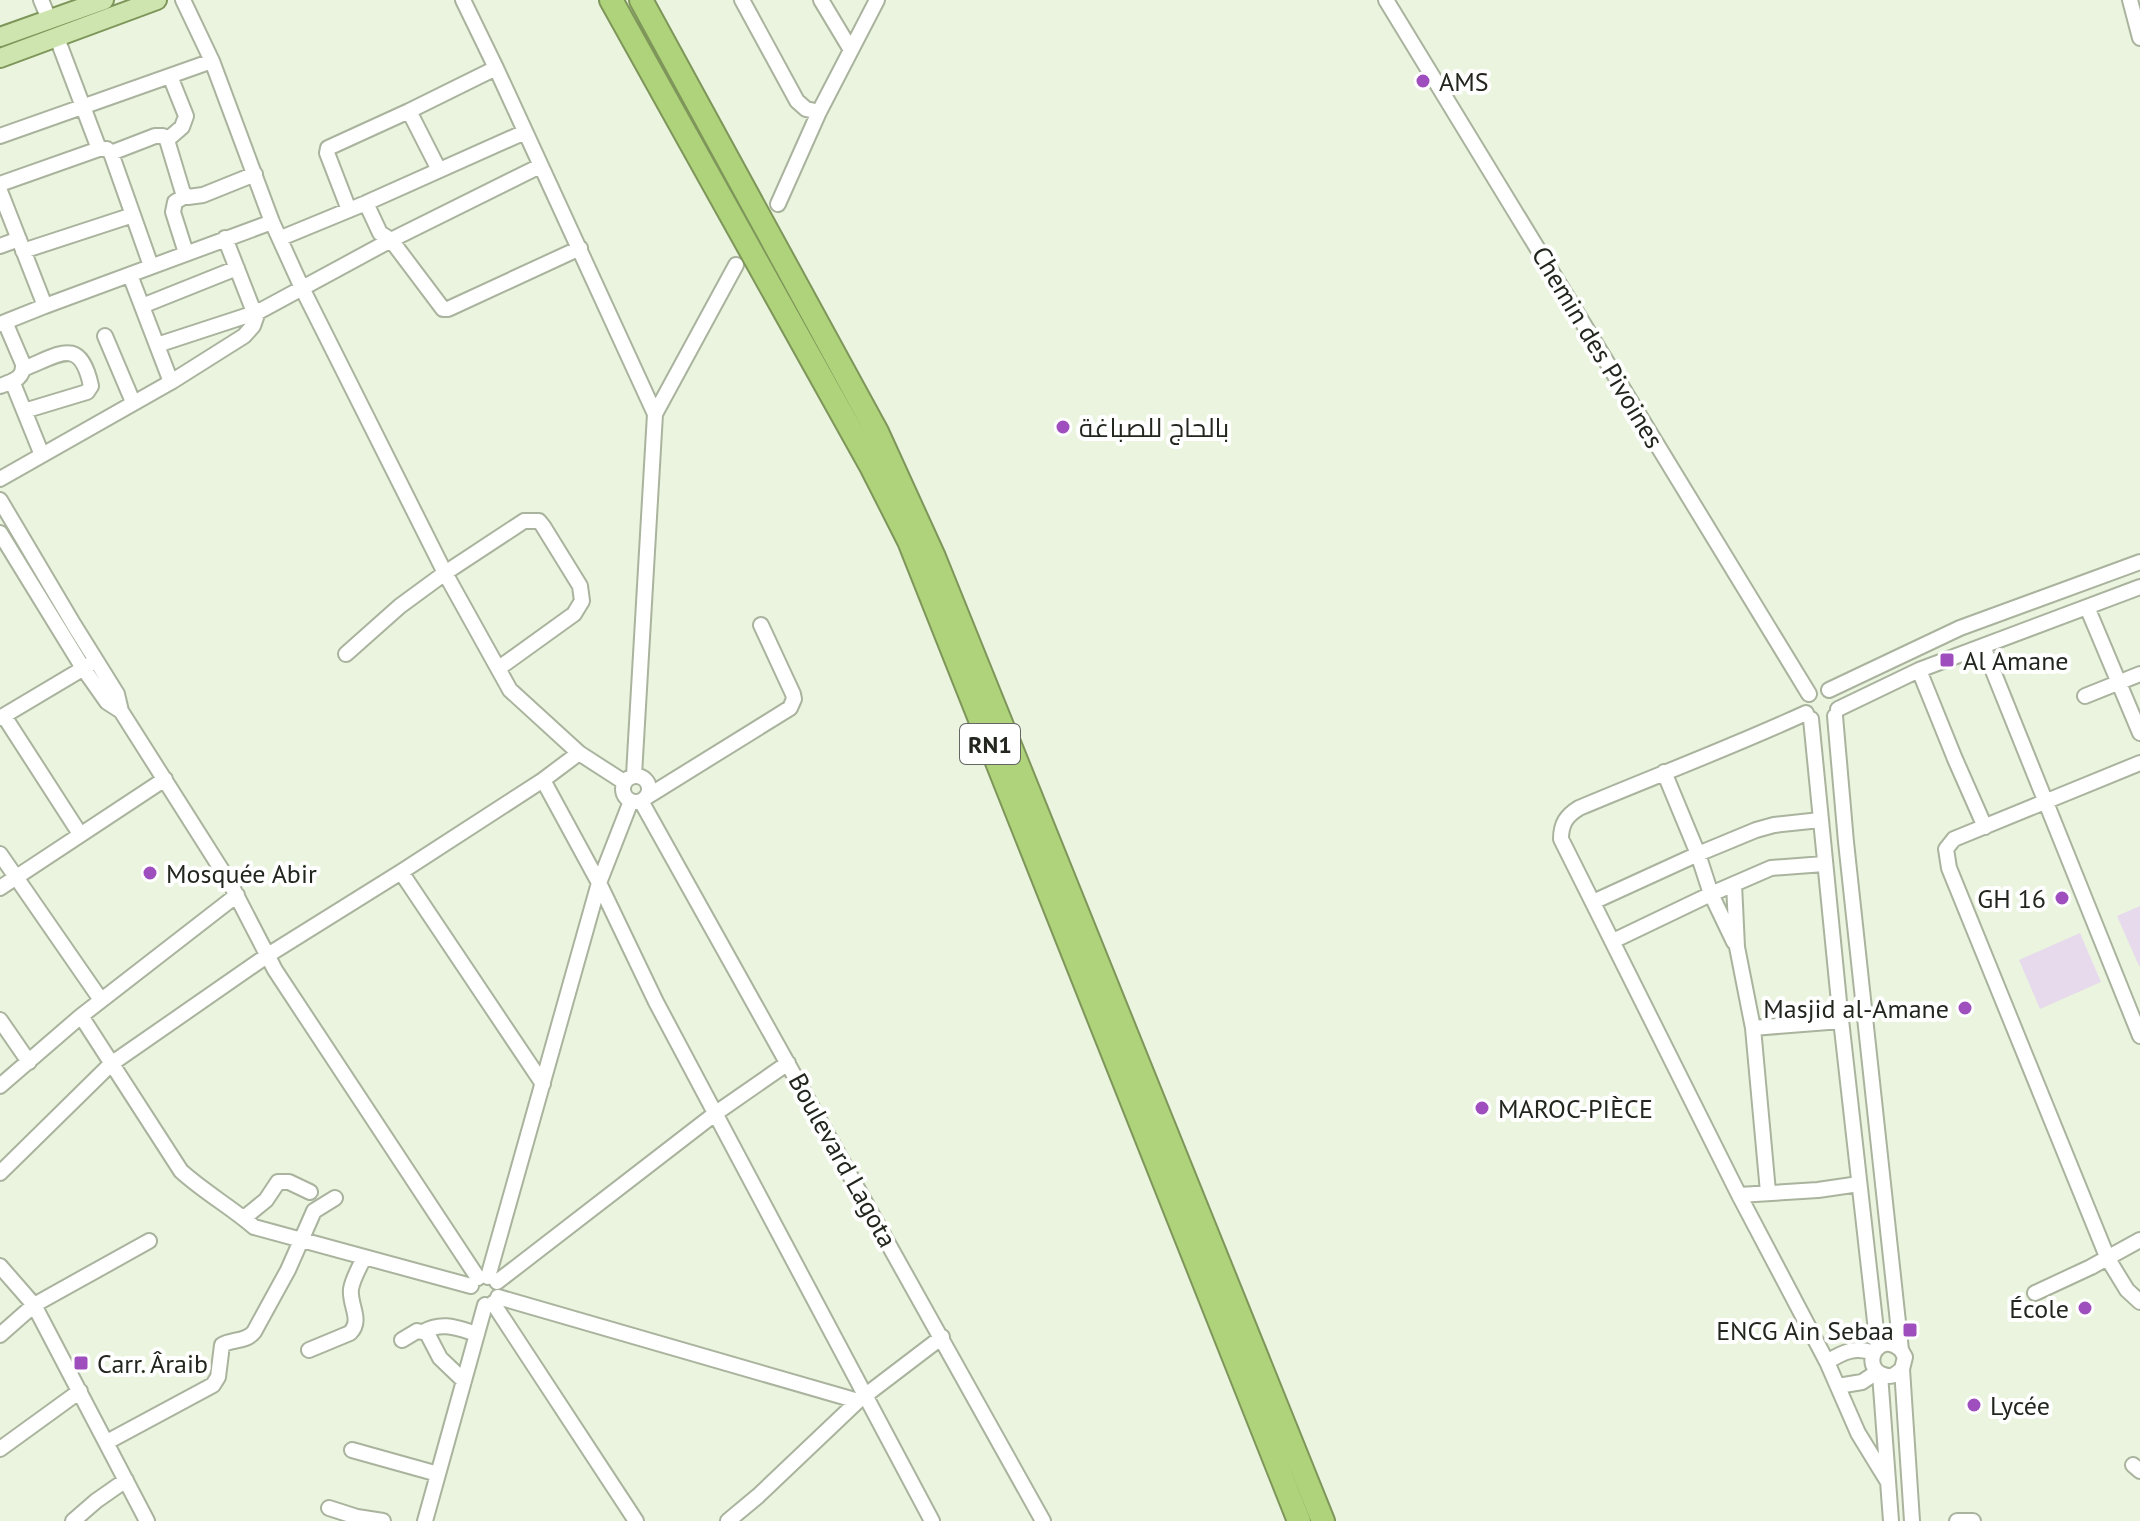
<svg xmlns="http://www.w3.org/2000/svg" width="2140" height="1521" font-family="'PT Sans',Cairo,sans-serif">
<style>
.green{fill:#e7daed}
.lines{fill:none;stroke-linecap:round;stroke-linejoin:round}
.minor-casing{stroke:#a9b39d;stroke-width:18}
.major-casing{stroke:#7e965a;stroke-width:22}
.highway-casing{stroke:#7e965a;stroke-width:26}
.minor{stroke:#fff;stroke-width:14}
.major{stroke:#cfe5af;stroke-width:18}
.highway{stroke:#afd37a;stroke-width:22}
.poi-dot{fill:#9f4ebd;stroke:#fff;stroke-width:3}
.labels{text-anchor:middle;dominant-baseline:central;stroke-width:8;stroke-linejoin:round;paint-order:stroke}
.shield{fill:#fff;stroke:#646762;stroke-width:2}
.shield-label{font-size:24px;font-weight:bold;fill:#22261e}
.poi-label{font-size:26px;fill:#22261e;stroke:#fff;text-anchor:start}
.street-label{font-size:26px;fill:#22261e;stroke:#fff}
</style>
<rect width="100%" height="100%" fill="#eaf4de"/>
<path class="green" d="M2140,906V966H2139L2117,916Z
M2080,933L2101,982L2040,1009L2019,960Z"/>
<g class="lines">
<defs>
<path id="minor" d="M41,0L49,19
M183,0L212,61L272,222L302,288L445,573L510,690L579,753L624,782
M463,0L496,68L655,414
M742,0L797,101L806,109L819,112
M821,0L851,50
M1386,0L1809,694
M2130,0L2140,38
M57,38L99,149
M409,111L439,170
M0,136L212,61
M167,140L182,127L186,116L170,76
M111,153L155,136H163L167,140L183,193L188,197L203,195L255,174
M0,184L99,149H107L111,153L151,266
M0,191L45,306
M185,196L175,202L173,212L186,253
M366,203L380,233L391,240L443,309H448L580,248
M778,204L819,112L877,0
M349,210L327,153L328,148L409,111L496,68
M281,238L366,203L525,132
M0,246L19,239
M23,251L133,215
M130,275L171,382
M142,306L237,268
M0,324L45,306L272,222
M105,336L133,402
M157,345L258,312L391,240L540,166
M23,369C59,355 80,335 91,386L87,392L24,411
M12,381L42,455
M0,386C13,381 24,379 23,364L5,322
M0,479L171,382L244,336L253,326L258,312L252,307L225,238
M0,500L74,625L117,694L121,711L230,883L275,970L478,1278
M0,533L83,668L107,702L121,711
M2087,607L2140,733
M1983,646L2140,1036
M346,654L400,606L445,573L524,521H539L543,526L580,586L582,601L574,614L499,668
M1919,670L1955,759L1985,827
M1829,690L1960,628L2140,562
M2085,696L2140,674
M1838,709L1919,670L2140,587
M1806,713C1732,747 1655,776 1579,808C1566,816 1561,824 1561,839L1739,1195L1827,1362L1858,1433L1888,1482
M4,716L80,834
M1835,716L1846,842L1901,1350L1905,1357L1902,1369L1912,1521
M0,718L89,665
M1811,719L1839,1002L1878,1348
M2140,763L1954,839L1946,849L1949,868L2108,1259L2127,1290L2140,1302
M1664,772L1698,854L1711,894L1734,942
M634,775L655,414L736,265
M623 789a13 13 0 1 1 26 0a13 13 0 1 1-26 0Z
M543,780L599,883L656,1002L932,1521
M645,798L790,708L794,699L793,694L761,625
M641,801L1043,1521
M0,854L101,1000
M401,872L543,1084
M1734,884L1737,947L1753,1028L1768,1192
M0,888L165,779
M1593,902L1698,854L1756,830L1774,825L1820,820
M1613,941L1711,894L1771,868L1824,864
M81,1016L181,1171C204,1192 231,1207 254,1227L471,1286
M0,1020L29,1062
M1753,1028L1841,1021
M0,1086L81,1016L237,895
M0,1173L111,1064L268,955L401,872L543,780L579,753
M1739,1195L1818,1190L1859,1184
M244,1218L266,1200L278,1182H289L310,1192
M0,1266L34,1305L147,1521
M488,1277L599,883L631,801
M497,1282L716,1113L788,1063
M2035,1293L2091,1267L2140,1240
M498,1297L858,1401
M493,1303L636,1521
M423,1332C442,1321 457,1328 477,1334
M0,1335L34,1305L149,1241
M402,1340L417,1331L427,1333L440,1358L464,1381
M309,1350L350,1333C363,1320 349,1305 351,1289C353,1278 359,1268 364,1258
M1901,1350C1877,1329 1860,1368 1884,1375C1892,1378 1896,1374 1902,1369
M1827,1362C1843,1352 1855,1346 1874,1353
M1880,1374L1891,1521
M1838,1386L1862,1382L1877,1372
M107,1442L213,1385L218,1377L222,1345C232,1339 246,1342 254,1332L288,1270L314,1211L335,1198
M0,1449L80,1391
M352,1450L438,1474
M2133,1465L2140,1471
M329,1508L357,1517L383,1521
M73,1521L96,1501L126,1480
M425,1521L485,1305
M728,1521L758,1496L858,1401L942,1337
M1957,1521H1973"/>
<path id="major" d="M0,37L104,0
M0,58L157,0"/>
<path id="highway" d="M611,0L872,468L909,541L1299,1521
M641,0L877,432L934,557L1323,1521"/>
</defs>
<use href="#minor" class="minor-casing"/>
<use href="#major" class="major-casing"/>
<use href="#highway" class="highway-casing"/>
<use href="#minor" class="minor"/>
<use href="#major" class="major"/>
<use href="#highway" class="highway"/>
</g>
<g class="poi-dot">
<circle cx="1423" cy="81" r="8"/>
<circle cx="1063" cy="427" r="8"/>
<rect x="1939" y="652" width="16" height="16" rx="4"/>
<circle cx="150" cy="873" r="8"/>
<circle cx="2062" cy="898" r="8"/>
<circle cx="1965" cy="1008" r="8"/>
<circle cx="1482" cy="1108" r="8"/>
<circle cx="2085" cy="1308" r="8"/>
<rect x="1902" y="1322" width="16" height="16" rx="4"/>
<rect x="73" y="1355" width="16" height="16" rx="4"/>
<circle cx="1974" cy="1405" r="8"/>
</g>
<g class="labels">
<rect class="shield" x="960" y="724" width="60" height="40" rx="6"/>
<g class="shield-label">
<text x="990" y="744">RN1</text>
</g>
<g class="poi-label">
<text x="1439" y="81">AMS</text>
<text x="1079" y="427">بالحاج للصباغة</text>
<text x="1963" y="660">Al Amane</text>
<text x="166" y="873">Mosquée Abir</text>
<text x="2046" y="898" text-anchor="end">GH 16</text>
<text x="1949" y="1008" text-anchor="end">Masjid al-Amane</text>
<text x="1498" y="1108">MAROC-PIÈCE</text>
<text x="2069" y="1308" text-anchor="end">École</text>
<text x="1894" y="1330" text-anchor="end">ENCG Ain Sebaa</text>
<text x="97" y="1363">Carr. Âraib</text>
<text x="1990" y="1405">Lycée</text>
</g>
<g class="street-label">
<text transform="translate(1598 347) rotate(59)">Chemin des Pivoines</text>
<text transform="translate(843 1160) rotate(61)">Boulevard Lagota</text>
</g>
</g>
</svg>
